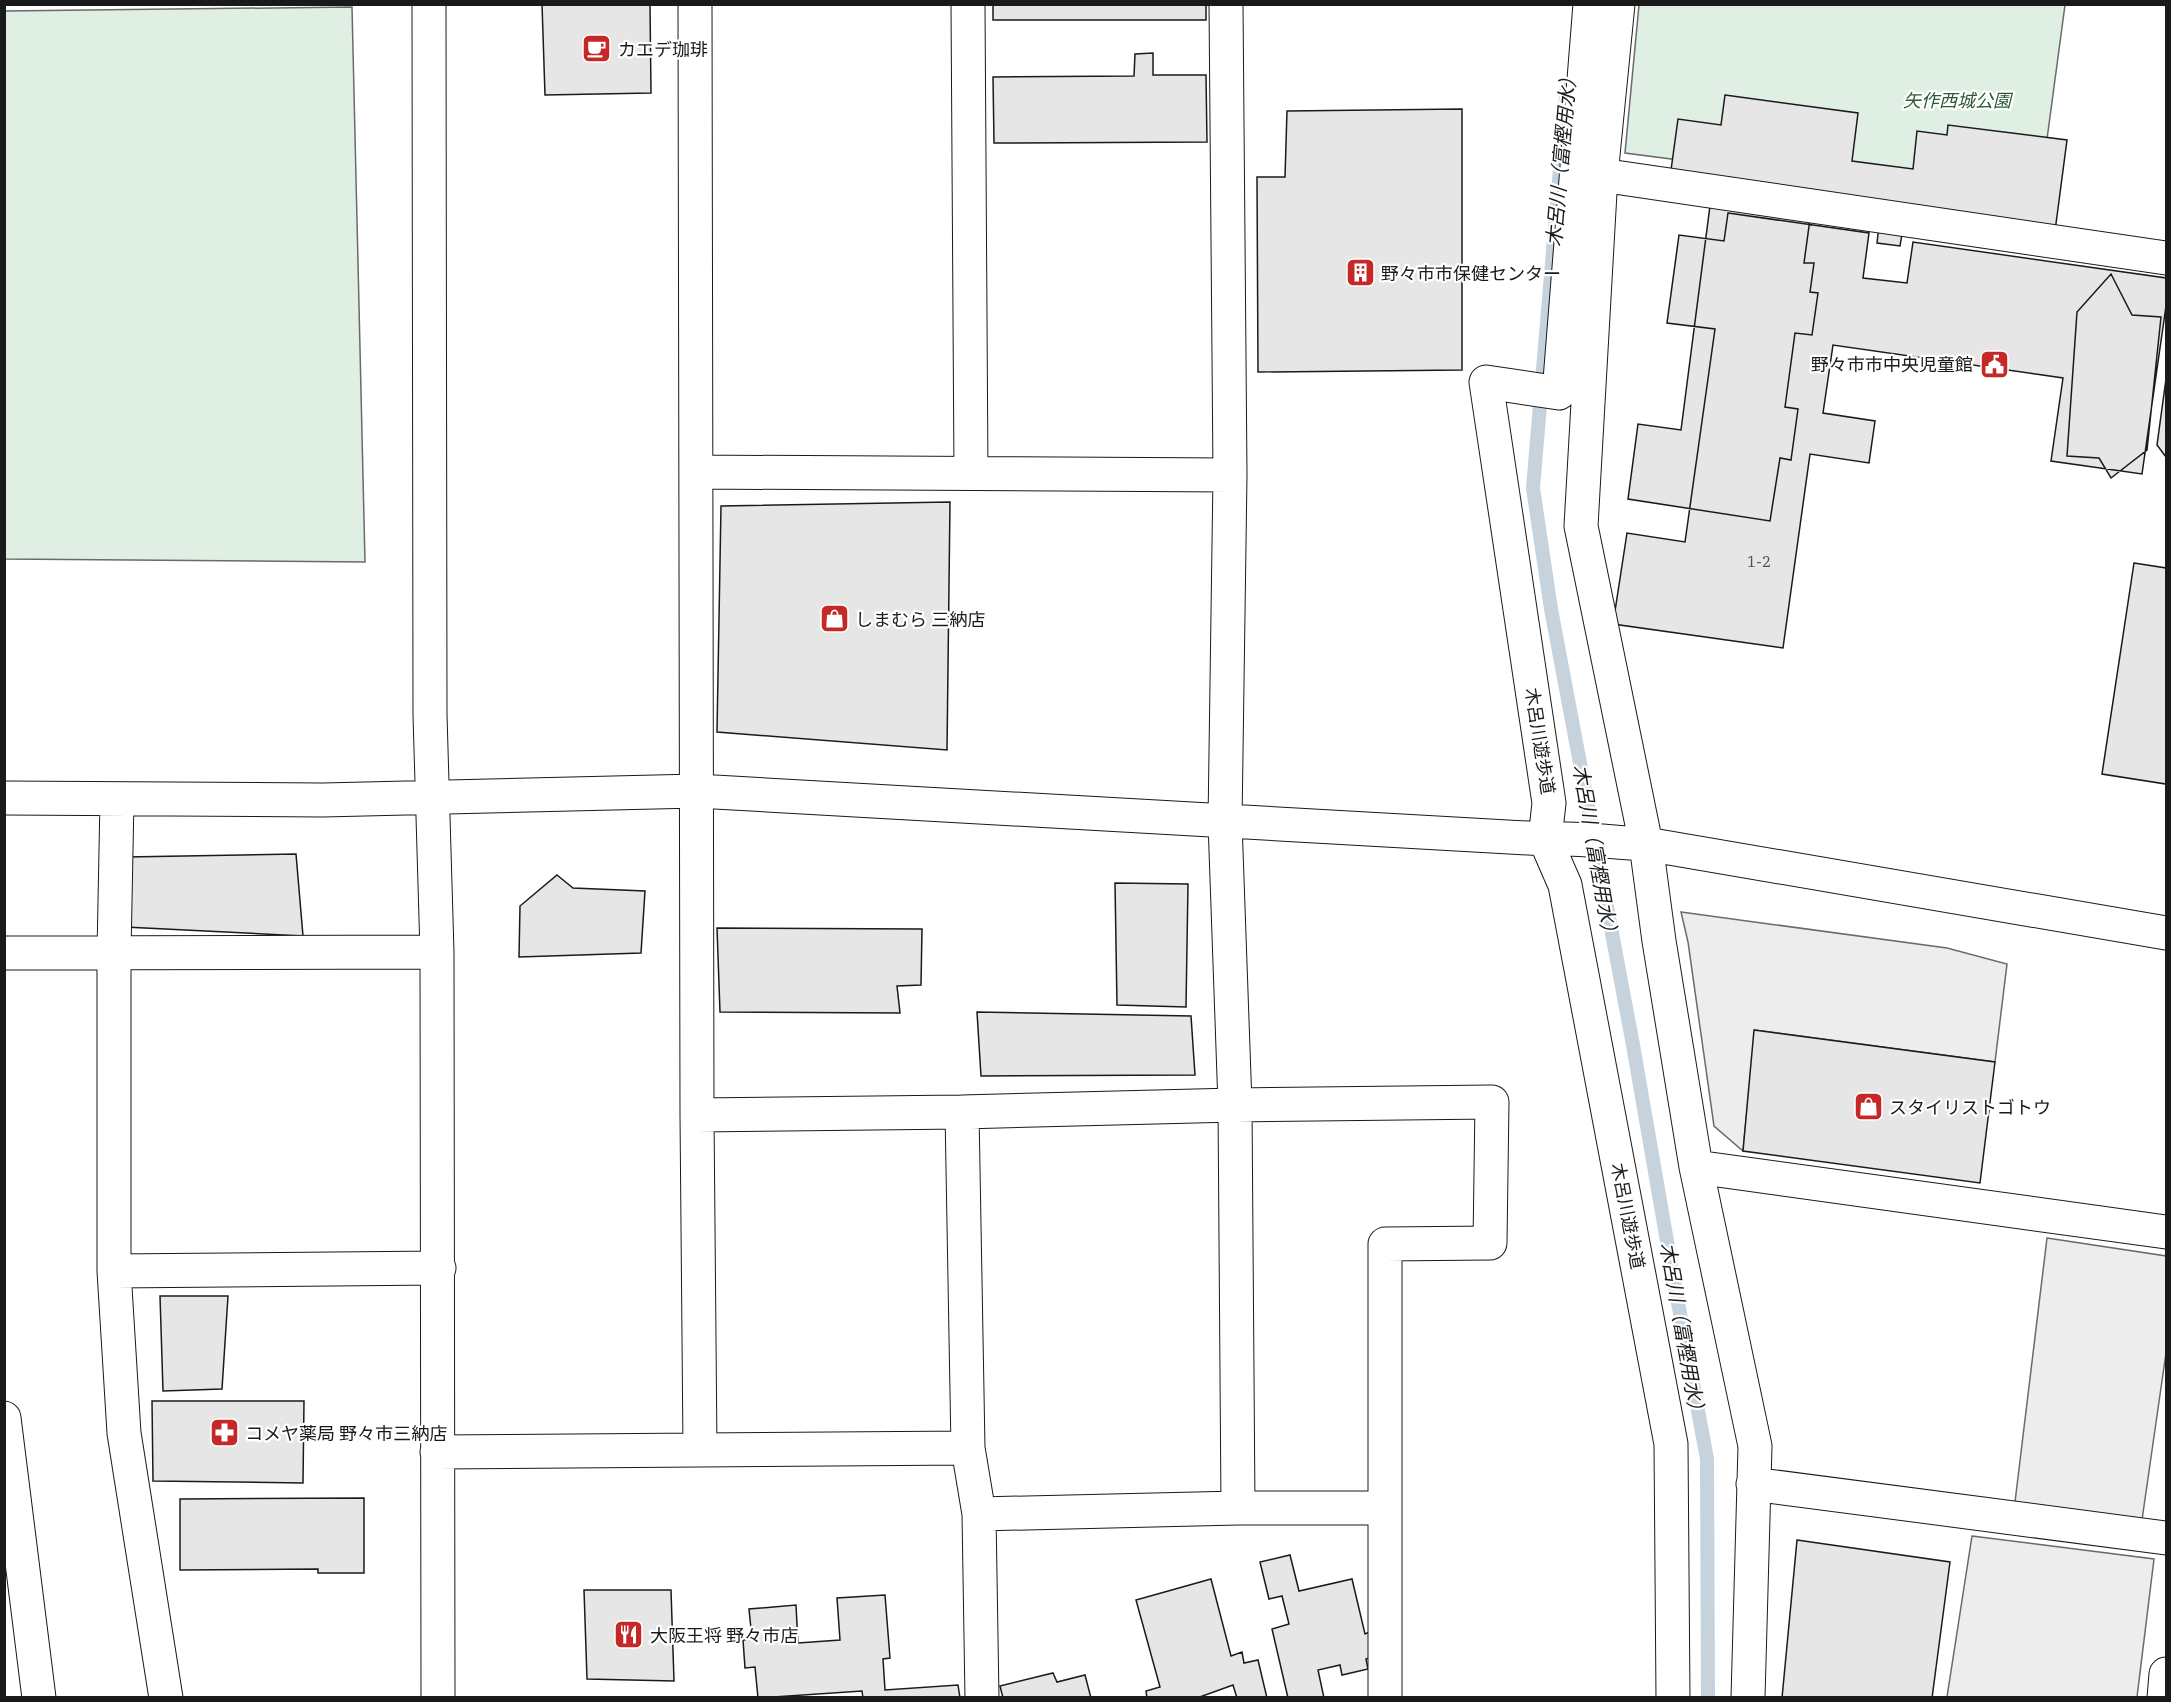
<svg xmlns="http://www.w3.org/2000/svg" width="2171" height="1702" font-family="'IBM Plex Serif','Noto Sans JP',serif">
<style>
.green{fill:#e0efe3;stroke:#6a6a6a;stroke-width:1.5}
.parking{fill:#ededed;stroke:#6a6a6a;stroke-width:1.5}
.lines{fill:none;stroke-linecap:round;stroke-linejoin:round}
.stream{stroke:#c6d2dc;stroke-width:14}
.building{fill:#e6e6e6;stroke:#1a1a1a;stroke-width:1.5}
.minor-casing{stroke:#1a1a1a;stroke-width:35}
.minor{stroke:#fff;stroke-width:33}
.labels{text-anchor:middle;dominant-baseline:central;stroke-width:4.5;stroke-linejoin:round;paint-order:stroke}
.number-label{font-size:15px;fill:#4d4d4d}
.poi-label{font-size:18px;fill:#1a1a1a;stroke:#fff;text-anchor:start}
.park-label{font-size:18px;font-style:italic;fill:#2b5a34;stroke:#fff}
.street-label{font-size:18px;fill:#1a1a1a;stroke:#fff}
.water-label{font-size:20px;font-style:italic;fill:#1a1a1a;stroke:#fff}
</style>
<rect width="100%" height="100%" fill="#fff"/>
<path class="green" d="M1639,5H2065L2038,206L1625,153Z
M352,7L365,562L5,559V11Z"/>
<path class="parking" d="M1681,912L1947,948L2007,964L1995,1062L1755,1030L1743,1151L1714,1126L1688,942Z
M2047,1238L2166,1256V1353L2142,1520L2015,1502Z
M1972,1536L2154,1559L2137,1697H1947Z"/>
<g class="lines">
<path class="stream" d="M1567,85L1533,488L1551,609L1633,1045L1672,1270L1707,1459L1708,1698"/>
</g>
<path class="building" d="M542,4H650L651,93L545,95Z
M993,4H1206V20H993Z
M1153,53V75H1206L1207,142L994,143L993,77L1134,76L1135,54Z
M1725,95L1858,113L1852,161L1913,169L1917,131L1947,135L1948,125L2067,140L2052,254L1902,234L1900,246L1877,243L1879,225L1813,197L1804,263H1814L1810,292L1818,293L1812,335L1795,333L1785,407L1798,409L1791,460L1780,458L1770,521L1628,499L1638,424L1681,430L1711,198L1668,192L1678,119L1721,125Z
M1462,109V370L1258,372L1257,177H1285L1287,111Z
M1728,213L1869,233L1863,278L1907,283L1913,242L2166,278V306L2142,474L2051,461L2063,378L1833,345L1823,413L1875,421L1869,463L1810,454L1783,648L1613,624L1627,533L1685,542L1715,329L1667,323L1679,235L1724,241Z
M2111,274L2132,315L2161,317L2147,450L2111,478L2099,458L2067,456L2077,312Z
M2166,379V457L2157,445Z
M950,502L947,750L717,732L721,506Z
M2134,563L2166,568V784L2102,774Z
M296,854L303,936L125,927L126,857Z
M557,875L573,888L645,891L641,953L519,957L520,906Z
M1115,883L1188,884L1186,1007L1117,1005Z
M717,928L922,929L921,985L897,986L900,1013L720,1012Z
M977,1012L1191,1016L1195,1075L981,1076Z
M1754,1030L1995,1062L1980,1183L1743,1151Z
M160,1296H228L222,1389L163,1391Z
M152,1401H304L303,1483L153,1481Z
M364,1498V1573H318V1569L180,1570V1499Z
M1797,1540L1950,1562L1932,1698H1782Z
M1290,1555L1299,1591L1352,1579L1365,1634L1374,1630L1380,1655L1366,1659L1368,1669L1342,1675L1340,1665L1318,1670L1324,1698H1288L1272,1629L1289,1624L1282,1596L1269,1599L1260,1562Z
M1211,1579L1231,1656L1242,1652L1244,1663L1258,1660L1267,1698H1237L1233,1685L1197,1698H1147L1146,1691L1160,1687L1136,1600Z
M584,1590H671L674,1681L587,1679Z
M885,1595L890,1658L883,1659L885,1690L958,1685L960,1698H863L862,1691L758,1698L755,1667L745,1668L743,1640L752,1639L749,1609L796,1605L798,1643L840,1640L837,1598Z
M1053,1673L1057,1682L1085,1675L1091,1698H1003L1000,1686Z"/>
<g class="lines">
<defs>
<path id="minor" d="M429,4L430,715L437,952L438,1698
M695,4L697,1115
M968,4L971,473
M1226,4L1230,475L1225,822L1235,1105L1238,1508H1385V1698
M1590,4L1559,393L1486,382L1549,803L1545,839L1565,885L1671,1444L1673,1698
M1618,4L1601,175L1581,526L1646,844L1659,941L1696,1167L1755,1446L1748,1698
M1601,175L2166,258
M696,472L1230,475
M4,798L323,800L697,791L1545,839C1579,837 1613,843 1646,844L2166,933
M4,953L437,952
M1696,1167L2166,1232
M114,1271V953L117,799
M4,1418L39,1698
M700,1449L697,1115L962,1112
M437,1452L968,1448
M1753,1484L2166,1538
M979,1514L1238,1508
M166,1698L124,1433L114,1271L439,1268
M982,1698L979,1514L968,1448L962,1112L1235,1105L1492,1102L1490,1243L1385,1244V1508
M2164,1698L2166,1674"/>
</defs>
<use href="#minor" class="minor-casing"/>
<use href="#minor" class="minor"/>
</g>
<defs>
<symbol id="cafe-square" viewBox="-11 -11 22 22"><rect x="-9" y="-9" width="18" height="18" rx="4" fill="#c62828" stroke="#fff"/><path d="M-5.5-4.5H6V0H3Q3 3.5 0 3.5H-2.5Q-5.5 3.5-5.5 0ZM3-3.2v2h1.7v-2ZM-6 4.5H4V6H-6Z" fill="#fff"/></symbol>
<symbol id="building-square" viewBox="-11 -11 22 22"><rect x="-9" y="-9" width="18" height="18" rx="4" fill="#c62828" stroke="#fff"/><path d="M-4-6H4V6H1V3H-1V6H-4ZM-2.5-4.3h1.7v1.8h-1.7ZM.8-4.3h1.7v1.8H.8ZM-2.5-1h1.7V.8h-1.7ZM.8-1h1.7V.8H.8Z" fill="#fff"/></symbol>
<symbol id="civic-square" viewBox="-11 -11 22 22"><rect x="-9" y="-9" width="18" height="18" rx="4" fill="#c62828" stroke="#fff"/><path d="M-.6-6.5H3V-4.5H.6V-3L4-1V1h2V6H-6V1h2V-1L-.6-3ZM-1.2 2.5V6h2.4V2.5Z" fill="#fff"/></symbol>
<symbol id="shop-square" viewBox="-11 -11 22 22"><rect x="-9" y="-9" width="18" height="18" rx="4" fill="#c62828" stroke="#fff"/><path d="M-5-2.5h2.3a2.7 3.5 0 0 1 5.4 0H5L5.5 6h-11ZM-1.5-2.5h3a1.5 2.3 0 0 0-3 0Z" fill="#fff"/></symbol>
<symbol id="pharmacy-square" viewBox="-11 -11 22 22"><rect x="-9" y="-9" width="18" height="18" rx="4" fill="#c62828" stroke="#fff"/><path d="M-2-6h4v4h4v4h-4v4h-4v-4h-4v-4h4Z" fill="#fff"/></symbol>
<symbol id="restaurant-square" viewBox="-11 -11 22 22"><rect x="-9" y="-9" width="18" height="18" rx="4" fill="#c62828" stroke="#fff"/><path d="M-5-6h1v4h1v-4h1v4h1v-4h1v5L-1.5 .5V6h-2V.5L-5-1ZM5-6V6H3V1.5H1.5Q1.5-4 5-6Z" fill="#fff"/></symbol>
</defs>
<g fill-rule="evenodd">
<use href="#cafe-square" x="580" y="32" width="33" height="33"/>
<use href="#building-square" x="1344" y="256" width="33" height="33"/>
<use href="#civic-square" x="1978" y="348" width="33" height="33"/>
<use href="#shop-square" x="818" y="602" width="33" height="33"/>
<use href="#shop-square" x="1852" y="1090" width="33" height="33"/>
<use href="#pharmacy-square" x="208" y="1416" width="33" height="33"/>
<use href="#restaurant-square" x="612" y="1618" width="33" height="33"/>
</g>
<g class="labels">
<g class="number-label">
<text x="1759" y="561">1-2</text>
</g>
<g class="poi-label">
<text x="618" y="49">カエデ珈琲</text>
<text x="1381" y="273">野々市市保健センター</text>
<text x="1973" y="364" text-anchor="end">野々市市中央児童館</text>
<text x="855" y="619">しまむら 三納店</text>
<text x="1889" y="1107">スタイリストゴトウ</text>
<text x="245" y="1433">コメヤ薬局 野々市三納店</text>
<text x="650" y="1635">大阪王将 野々市店</text>
</g>
<g class="park-label">
<text x="1957" y="100">矢作西城公園</text>
</g>
<g class="street-label">
<text transform="translate(1540 741) rotate(81)">木呂川遊歩道</text>
<text transform="translate(1628 1216) rotate(79)">木呂川遊歩道</text>
</g>
<g class="water-label">
<text transform="translate(1561 157) rotate(-85)">木呂川（富樫用水）</text>
<text transform="translate(1596 853) rotate(80)">木呂川（富樫用水）</text>
<text transform="translate(1683 1331) rotate(80)">木呂川（富樫用水）</text>
</g>
</g>
<rect width="2171" height="1702" fill="none" stroke="#1a1a1a" stroke-width="12"/>
</svg>
